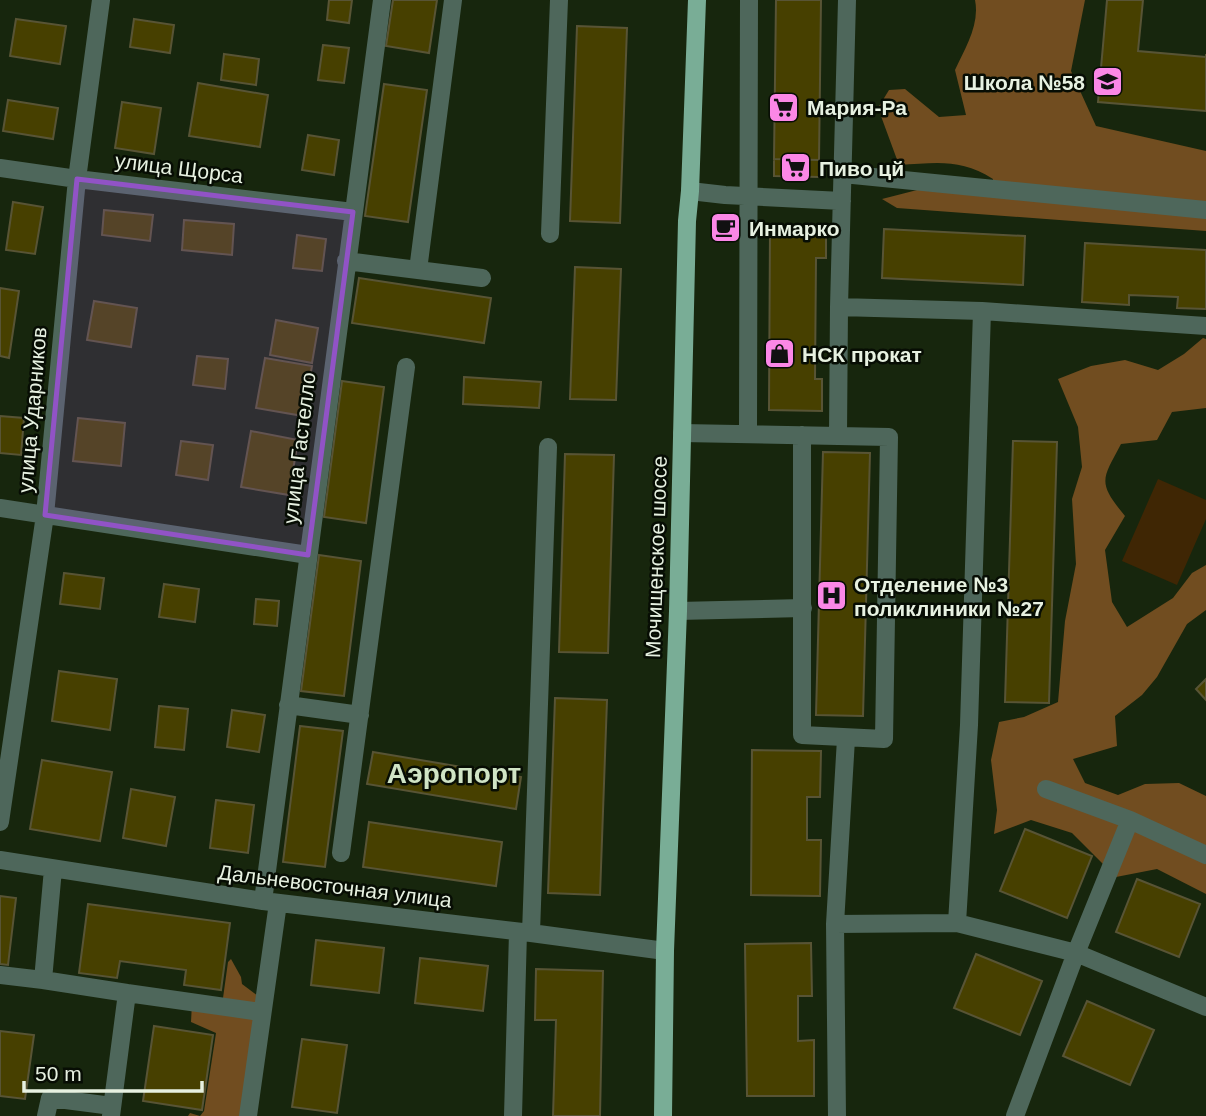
<svg xmlns="http://www.w3.org/2000/svg" width="1206" height="1116" font-family="Helvetica,sans-serif">
<style>
.green{fill:#3f2604}
.forest{fill:#714d20}
.building{fill:#474000;stroke:#585435;stroke-width:2}
.lines{fill:none;stroke-linecap:round;stroke-linejoin:round}
.minor{stroke:#4e675b;stroke-width:18}
.major{stroke:#79ad96;stroke-width:18}
.marked{fill:#9153c6;fill-opacity:0.2;stroke:#9153c6;stroke-width:5;stroke-linejoin:round}
.labels{text-anchor:middle;dominant-baseline:central;stroke-width:5;stroke-linejoin:round;paint-order:stroke}
.poi-label{font-size:21px;font-weight:bold;fill:#e7f1e1;stroke:#070d04;text-anchor:start}
.street-label{font-size:21px;fill:#e7f1e1;stroke:#070d04}
.district-label{font-size:28px;font-weight:bold;fill:#d0e4c5;stroke:#070d04}
</style>
<rect width="100%" height="100%" fill="#17260d"/>
<path class="green" d="M1158,479L1206,500V519L1177,585L1122,561Z"/>
<path class="forest" d="M975,0H1085L1071,71L1096,126L1206,151V231L897,208L882,199L921,189L992,194L993,179C960,158 936,163 899,165L878,108L889,90L905,89L939,117L966,115L955,70C965,48 980,25 975,0Z
M1203,338L1206,339V408L1172,412L1157,440L1121,444C1102,480 1097,482 1125,516L1105,550L1112,602L1127,627L1173,598L1192,573L1206,565V610L1187,624L1157,677L1142,695L1115,716L1117,746L1073,759L1085,783L1118,795L1145,784L1179,783L1206,796V894L1157,869L1116,877L1072,833L1031,820L994,834L997,810L991,760L999,722L1024,717L1058,702L1065,621L1076,564L1072,499L1082,467L1078,427L1058,379L1091,366L1125,360L1158,370L1184,354Z
M231,959L241,977L242,984L258,996L241,1116H188L190,1113L200,1116L204,1111L216,1033L191,1022L192,1003L223,998L228,962Z"/>
<path class="building" d="M329,0H352L349,23L327,20Z
M393,0H437L429,53L386,46Z
M776,0H821L819,160L774,159Z
M1107,0H1143L1138,51L1206,57V54V111L1098,102Z
M16,19L66,26L60,64L10,56Z
M134,19L174,25L170,53L130,47Z
M577,26L627,28L620,223L570,221Z
M323,45L349,48L344,83L318,80Z
M224,54L259,59L256,85L221,80Z
M198,83L268,95L260,147L189,136Z
M384,84L427,90L408,222L365,216Z
M8,100L58,108L53,139L3,131Z
M122,102L161,108L154,154L115,148Z
M308,135L339,140L334,175L302,170Z
M774,159L819,160V177L774,176Z
M13,202L43,207L35,254L6,250Z
M104,210L153,215L150,241L102,235Z
M184,220L234,224L232,255L182,250Z
M770,226H826V258H816L815,379H822V411L769,410Z
M884,229L1025,236L1023,285L882,278Z
M297,235L326,239L322,271L293,268Z
M1085,243L1206,250V309L1177,308L1178,297L1129,295V305L1082,302Z
M575,267L621,269L616,400L570,399Z
M359,278L491,298L484,343L352,323Z
M0,288L19,291L9,358L0,356Z
M94,301L137,308L131,347L87,340Z
M276,320L318,328L312,363L270,355Z
M197,356L228,359L225,389L193,385Z
M265,358L312,366L303,416L256,408Z
M464,377L541,382L539,408L463,404Z
M342,381L384,387L366,523L324,517Z
M0,416L24,418L21,455L0,453Z
M78,418L125,423L121,466L73,461Z
M251,431L298,440L289,495L241,487Z
M181,441L213,445L208,480L176,475Z
M1013,441L1057,442L1049,703L1005,702Z
M823,452L870,453L863,716L816,715Z
M565,454L614,455L608,653L559,652Z
M319,555L361,561L344,696L301,691Z
M64,573L104,578L100,609L60,604Z
M164,584L199,589L195,622L159,617Z
M256,599L279,601L277,626L254,624Z
M59,671L117,679L110,730L52,721Z
M1206,679V700L1196,689Z
M555,698L607,700L600,895L548,893Z
M159,706L188,709L184,750L155,747Z
M232,710L265,715L259,752L227,747Z
M300,726L343,731L325,867L283,862Z
M752,750L821,751L820,797H807V840H821L820,896L751,895Z
M373,752L521,777L516,809L367,784Z
M42,760L112,772L100,841L30,829Z
M131,789L175,797L166,846L123,838Z
M216,800L254,805L248,853L210,848Z
M369,822L502,842L496,886L363,867Z
M1025,829L1092,856L1067,918L1000,891Z
M1137,879L1200,904L1179,957L1116,932Z
M0,896L16,898L8,965L0,964Z
M88,904L230,923L221,990L184,985L186,970L120,961L117,978L79,973Z
M316,940L384,948L379,993L311,985Z
M811,943L812,996H798V1041L814,1040V1096H747L745,944Z
M976,954L1042,981L1020,1035L954,1008Z
M420,958L488,966L483,1011L415,1003Z
M536,969L603,971L600,1116H553L556,1020H535Z
M1087,1001L1154,1030L1130,1085L1063,1056Z
M154,1026L213,1035L202,1110L143,1101Z
M0,1031L34,1035L25,1099L0,1096Z
M302,1039L347,1045L337,1113L292,1107Z"/>
<g class="lines">
<path class="minor" d="M0,168L77,179L353,212
M843,174L1206,210
M690,191L725,195L842,201
M550,234L559,0
M346,261L482,278
M418,270L453,0
M839,307L847,0
M982,311L1206,326
M682,433L889,437L884,739L802,735V435
M748,433L749,0
M838,435L839,307L982,311L969,725L957,923
M0,508L308,555
M678,611L803,608
M288,705L360,715
M1046,789L1130,820L1206,855
M0,822L45,515L77,179L101,0
M341,853L406,367
M0,860L263,901L531,933L665,951
M263,901L382,0
M835,924L957,923L1076,953L1130,820
M531,933L548,447
M0,975L43,980L53,869
M43,980L127,993
M46,1116L50,1098L112,1106
M111,1116L127,993L261,1012
M248,1116L278,903
M513,1116L518,932
M837,1116L835,924L846,739
M1015,1116L1076,953L1206,1007"/>
<path class="major" d="M663,1116L665,951L678,611L687,221L690,191L697,0"/>
</g>
<path class="marked" d="M77,179L353,212L308,555L45,515Z"/>
<defs>
<symbol id="school-square" viewBox="-11 -11 22 22"><rect x="-9" y="-9" width="18" height="18" rx="4" fill="#fb87e6" stroke="#070d04"/><path d="M0-5L7-2L0 1L-7-2ZM-4 1L0 2.5L4 1V4Q0 6-4 4Z" fill="#111"/></symbol>
<symbol id="supermarket-square" viewBox="-11 -11 22 22"><rect x="-9" y="-9" width="18" height="18" rx="4" fill="#fb87e6" stroke="#070d04"/><path d="M-6-5.5h2.5l.6 2H6L4.5 2H-2.5L-4.4-4H-6ZM-1.5 3.2a1.3 1.3 0 1 0 .1 0ZM3 3.2a1.3 1.3 0 1 0 .1 0Z" fill="#111"/></symbol>
<symbol id="cafe-square" viewBox="-11 -11 22 22"><rect x="-9" y="-9" width="18" height="18" rx="4" fill="#fb87e6" stroke="#070d04"/><path d="M-5.5-4.5H6V0H3Q3 3.5 0 3.5H-2.5Q-5.5 3.5-5.5 0ZM3-3.2v2h1.7v-2ZM-6 4.5H4V6H-6Z" fill="#111"/></symbol>
<symbol id="shop-square" viewBox="-11 -11 22 22"><rect x="-9" y="-9" width="18" height="18" rx="4" fill="#fb87e6" stroke="#070d04"/><path d="M-5-2.5h2.3a2.7 3.5 0 0 1 5.4 0H5L5.5 6h-11ZM-1.5-2.5h3a1.5 2.3 0 0 0-3 0Z" fill="#111"/></symbol>
<symbol id="hospital-square" viewBox="-11 -11 22 22"><rect x="-9" y="-9" width="18" height="18" rx="4" fill="#fb87e6" stroke="#070d04"/><path d="M-5-5h3v3.5h4V-5h3V5h-3V1.5h-4V5h-3Z" fill="#111"/></symbol>
</defs>
<g fill-rule="evenodd">
<use href="#school-square" x="1090" y="64" width="35" height="35"/>
<use href="#supermarket-square" x="766" y="90" width="35" height="35"/>
<use href="#supermarket-square" x="778" y="150" width="35" height="35"/>
<use href="#cafe-square" x="708" y="210" width="35" height="35"/>
<use href="#shop-square" x="762" y="336" width="35" height="35"/>
<use href="#hospital-square" x="814" y="578" width="35" height="35"/>
</g>
<g class="labels">
<g class="poi-label">
<text x="1085" y="82" text-anchor="end">Школа №58</text>
<text x="807" y="107">Мария-Ра</text>
<text x="819" y="168">Пиво цй</text>
<text x="749" y="228">Инмарко</text>
<text x="802" y="354">НСК прокат</text>
<text x="854" y="584">Отделение №3<tspan x="854" dy="24">поликлиники №27</tspan></text>
</g>
<g class="street-label">
<text transform="translate(179 168) rotate(7)">улица Щорса</text>
<text transform="translate(32 410) rotate(-85)">улица Ударников</text>
<text transform="translate(299 448) rotate(-83)">улица Гастелло</text>
<text transform="translate(656 557) rotate(-88)">Мочищенское шоссе</text>
<text transform="translate(335 886) rotate(7)">Дальневосточная улица</text>
</g>
<g class="district-label">
<text x="454" y="773">Аэропорт</text>
</g>
</g>
<path d="M24 1081v10h178v-10" fill="none" stroke="#e7f1e1" stroke-width="3.5"/>
<text x="35" y="1081" font-size="21" fill="#e7f1e1" stroke="#070d04" stroke-width="5" paint-order="stroke">50 m</text>
</svg>
